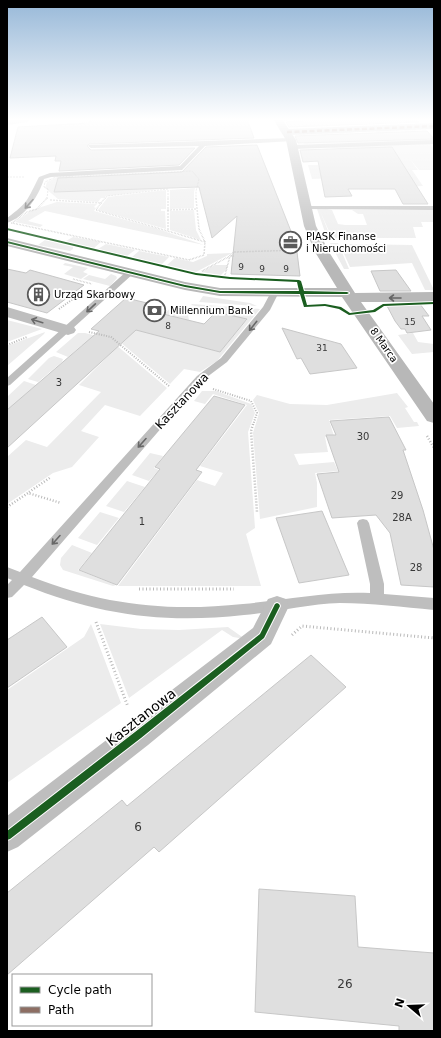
<svg xmlns="http://www.w3.org/2000/svg" width="441" height="1038" font-family="'DejaVu Sans',sans-serif">
<style>
.green{fill:#ececec}
.building{fill:#dfdfdf;stroke:#c7c7c7}
.lines{fill:none;stroke-linecap:round;stroke-linejoin:round}
.path-far4{stroke:#b9b9b9;stroke-width:1;stroke-dasharray:0.5 1;stroke-linecap:butt}
.path-far3{stroke:#b9b9b9;stroke-width:1.5;stroke-dasharray:0.5 1;stroke-linecap:butt}
.path-far2{stroke:#b9b9b9;stroke-width:2;stroke-dasharray:1 1.5;stroke-linecap:butt}
.path-far1{stroke:#b9b9b9;stroke-width:2.5;stroke-dasharray:1 2;stroke-linecap:butt}
.path{stroke:#b9b9b9;stroke-width:3;stroke-dasharray:1 2.5;stroke-linecap:butt}
.lane{fill:#bebebe;fill-rule:evenodd}
.street{fill:#bebebe;fill-rule:evenodd}
.secondary{fill:#b8b8b8;fill-rule:evenodd}
.quiet{stroke:#8d6e63;stroke-width:2.5;stroke-dasharray:5 2.5;stroke-linecap:butt}
.cycleway-casing{stroke:#fff;stroke-width:2}
.cycleway{fill:#1b5e20;fill-rule:evenodd}
.oneway{stroke:#686868}
.oneway2{stroke:#656565}
.labels{text-anchor:middle;dominant-baseline:central;stroke-width:3.5;stroke-linejoin:round;paint-order:stroke}
.far-number-label{font-size:9px;fill:#383838}
.far-poi-label{font-size:10px;fill:#000;stroke:#fff;text-anchor:start}
.far-street-label{font-size:10px;fill:#000;stroke:#fff}
.number-label{font-size:10px;fill:#383838}
.street-label{font-size:12px;fill:#000;stroke:#fff}
.near-number-label{font-size:12px;fill:#383838}
.near-street-label{font-size:14px;fill:#000;stroke:#fff}
</style>
<rect width="100%" height="100%" fill="#fff"/>
<path class="green" d="M395,128L398,131L387,132L393,138L406,132L402,128H413L422,138H434V141L304,144L297,132H353L354,133H344L346,136L382,139L384,141L374,129Z
M430,144L434,149V170H419L409,158L418,170H412L423,186L396,187L353,177L312,179L308,165H318L322,172L336,161L307,162V160L365,155L361,148L339,149L326,147Z
M73,176L72,180H57L55,191L176,187L106,196L104,198H101L98,202L58,199L45,188L47,182L58,177Z
M195,188L194,192V208L170,209V190Z
M166,190V209H161V211H165L166,229L98,210L108,197Z
M57,202L97,204L94,207L96,208L94,211L158,229L204,245L45,211L28,221L43,225L40,227L15,222L32,210Z
M317,209H332L327,210H332L338,224L345,225H367L363,214H358L352,210H434V222H421L423,227H413L416,238H332L320,211L331,238H327Z
M194,210L196,230L201,240L170,230V211Z
M73,237L101,242L94,248L66,241Z
M45,240L73,247V249L70,251L38,245Z
M330,243H338L349,269H344Z
M106,244L135,250L127,256L98,249Z
M349,244L412,245L434,290H425L412,263L350,267L341,247L351,246Z
M139,251L169,257L162,264L132,257Z
M232,253L196,272L167,265L175,258L193,262L207,256V254Z
M65,263L88,268L83,272L88,274L81,279L64,274L73,267L63,265Z
M215,265H228L227,269L221,275L201,272Z
M111,274L116,276L117,278L110,286L83,279L89,275L105,279Z
M203,296L250,303L257,306L199,302Z
M192,304L260,309L217,361L200,372L184,369L170,384L120,342L130,328L220,352L247,320L216,312L214,314L202,310L204,308L191,305Z
M173,306L187,309L189,320L164,314Z
M7,320L42,329L7,342Z
M45,332L44,334L7,366V346Z
M78,333H85L109,339L167,388L140,416L105,405L81,431L99,437L72,467L53,473L7,504V457L26,440L47,447L101,392L79,385L110,354L82,345L68,357L56,352Z
M413,333L418,342L434,344V352L412,354L398,335Z
M54,356L63,359L62,362L38,382L28,379L49,358Z
M24,381L36,385L7,410V397Z
M202,391H216L251,404L255,413L248,432L255,528L246,534L261,586H118L197,480L215,486L223,473L200,466L247,405L213,394L205,404L194,401Z
M397,393L408,407L405,408L414,422H417L419,426L397,428L390,416L329,420L334,436L325,437L328,452L294,454L299,465L334,462L338,471L315,473L317,483V507L260,519L253,433L259,413L253,400L257,395L290,404L327,405Z
M150,453L163,456L154,468L159,470L149,481L132,475Z
M127,481L145,487L124,512L106,506Z
M100,512L119,518L97,545L78,538Z
M72,545L92,553L78,570L116,585L113,586L63,570L60,565L61,558Z
M91,624L121,703L7,783V690L84,637Z
M100,624L141,629L179,630L228,627L245,639L233,637L222,630L129,698Z"/>
<path class="building" d="M90,119H247L254,138L89,144L87,146L91,150L195,148L179,165L59,171L61,161H55L56,156L10,158L18,127L90,123Z
M320,119H416L419,122L289,127L286,122Z
M427,131L434,139L298,143L295,136Z
M257,145L296,244L300,276L231,274L237,216L212,238L199,187L54,192L58,178L182,172L206,147Z
M392,147L428,204H403L395,189H348L352,196L325,197L318,161L303,162L300,150Z
M7,269L26,273L30,270L84,285L47,313L7,302Z
M396,270L411,291H380L371,271Z
M126,298L164,307L159,313L204,324L216,312L247,319L220,352L136,330L7,448V410L99,331L91,329Z
M386,304H420L429,316H422L431,330L407,333L405,329H401L395,321Z
M282,328L341,344L357,368L310,374L301,358L297,359Z
M214,396L245,405L196,470L202,472L117,585L79,570L160,469L155,467Z
M389,417L406,450H403L423,510L434,550V587L401,585L390,533L376,515L332,518L317,474L339,472L326,435H336L330,421Z
M322,511L349,575L299,583L276,518Z
M42,617L67,647L7,688V640Z
M311,655L346,687L159,852L154,847L7,975V893L122,800L127,806Z
M259,889L355,896L358,947L434,953V1031H399V1026L255,1012Z"/>
<g class="lines">
<path class="path-far4" d="M7,177H24
M47,199L48,189L44,187L45,182L56,177L192,171L199,179L196,191V199
M105,199L107,196L168,189V199"/>
<path class="path-far3" d="M47,198L37,209L27,212L12,223L189,260L204,255L205,242L199,229L196,198
M168,198V231
M50,200L101,203L96,210L205,242
M101,203L105,198
M167,210L197,209
M202,271L230,256L234,252L300,250
M225,275L230,256H234
M73,279L92,284"/>
<path class="path-far2" d="M59,309L73,299
M89,332L111,337L169,386
M7,345L27,337
M213,389L251,401L257,413L253,425"/>
<path class="path-far1" d="M253,424L251,431L257,512
M427,436L434,448
M29,492L51,477
M7,507L28,493L61,503"/>
<path class="path" d="M139,589H234
M96,622L128,707
M292,635L302,626L434,638"/>
<path class="lane" d="M276,119H292L278,122Z
M291,138L293,139V141L205,146L182,170L51,177L44,179C38,197 26,216 7,223V218C29,202 27,200 39,177L50,173L180,166L199,146L91,148L88,146L89,145Z
M434,140V144L293,149L290,147L293,145Z
M304,206H434V210L306,209L304,208Z
M127,271H133L134,273L10,385L7,386V378Z
M271,292H274L278,294L270,310L227,362L203,380L32,577C104,605 167,612 243,604C286,600 327,591 370,593V584L357,523L359,520L363,519L367,520L369,523L384,584V594L434,598V610C403,607 372,603 340,603C308,604 276,612 244,615C164,624 99,615 24,585L12,597L7,598V585L12,580L7,578V567L20,572L197,376L221,358L263,307Z"/>
<path class="street" d="M7,119H31L27,122L7,125Z
M434,123V129L287,135L282,132L287,129Z
M7,307L74,327L76,330L74,333L68,335L7,317Z
M277,596L286,599L289,606L271,644L148,745L18,847L7,852V816L253,628L268,599Z"/>
<path class="secondary" d="M273,119H282L296,140L316,226L329,252L355,293L434,292V302H361L434,404V423L427,421L342,297L220,296L185,290L7,246V238L185,282L220,288H337L315,252L304,226L286,140Z"/>
<path class="quiet" d="M287,132L434,126"/>
<defs>
<path id="cycleway" d="M7,228L196,273L230,277L299,280L301,281L304,291L347,292L349,293L347,294H304L307,305L325,304L341,307L350,313L373,310L383,304L434,302V304L384,306L375,312L349,315L339,309L325,306L304,307L300,294L220,293L185,287L7,243V241L185,285L220,291H299L297,282L230,279L196,275L7,230Z
M277,603L279,604L280,606L264,638L141,738L10,839L7,840V831L135,732L260,634L275,604Z"/>
</defs>
<use href="#cycleway" class="cycleway-casing"/>
<use href="#cycleway" class="cycleway"/>
</g>
<defs><path id="oneway-shaft" d="M-6 0H5M1.5-3L5.5 0L1.5 3" fill="none" stroke-width="1.6" stroke-linecap="round" stroke-linejoin="round"/></defs>
<g class="oneway">
<use href="#oneway-shaft" transform="translate(29 204) rotate(132)"/>
<use href="#oneway-shaft" transform="translate(91 308) rotate(137)"/>
<use href="#oneway-shaft" transform="translate(37 321) rotate(-163)"/>
<use href="#oneway-shaft" transform="translate(253 326) rotate(129)"/>
<use href="#oneway-shaft" transform="translate(142 443) rotate(132)"/>
<use href="#oneway-shaft" transform="translate(56 540) rotate(132)"/>
</g>
<use class="oneway2" href="#oneway-shaft" transform="translate(395 298) rotate(180)"/>
<linearGradient id="sky" x2="0" y2="1"><stop stop-color="#97b8d8"/><stop offset="0.45" stop-color="#fff"/><stop offset="1" stop-color="#fff" stop-opacity="0"/></linearGradient>
<rect width="441" height="265" fill="url(#sky)"/>
<defs>
<symbol id="office-ring" viewBox="-11 -11 22 22"><circle r="9.5" fill="#fff" stroke="#595959" stroke-width="1.5"/><path d="M-6-3h4V-5.5h4V-3h4V5H-6ZM-1-4.5V-3h2v-1.5ZM-6 0V1H6V0Z" fill="#595959"/></symbol>
<symbol id="building-ring" viewBox="-11 -11 22 22"><circle r="9.5" fill="#fff" stroke="#595959" stroke-width="1.5"/><path d="M-4-6H4V6H1V3H-1V6H-4ZM-2.5-4.3h1.7v1.8h-1.7ZM.8-4.3h1.7v1.8H.8ZM-2.5-1h1.7V.8h-1.7ZM.8-1h1.7V.8H.8Z" fill="#595959"/></symbol>
<symbol id="bank-ring" viewBox="-11 -11 22 22"><circle r="9.5" fill="#fff" stroke="#595959" stroke-width="1.5"/><path d="M-6-4H6V4H-6ZM0-2.3a2.3 2.3 0 1 0 0 4.6a2.3 2.3 0 1 0 0-4.6Z" fill="#595959"/></symbol>
</defs>
<g fill-rule="evenodd">
<use href="#office-ring" x="278" y="230" width="25" height="25"/>
<use href="#building-ring" x="26" y="282" width="25" height="25"/>
<use href="#bank-ring" x="142" y="298" width="25" height="25"/>
</g>
<g class="labels">
<g class="far-number-label">
<text x="241" y="267">9</text>
<text x="262" y="269">9</text>
<text x="286" y="269">9</text>
<text x="410" y="322">15</text>
<text x="168" y="326">8</text>
<text x="322" y="348">31</text>
</g>
<g class="far-poi-label">
<text x="306" y="236">PIASK Finanse<tspan x="306" dy="12">i Nieruchomości</tspan></text>
<text x="54" y="294">Urząd Skarbowy</text>
<text x="170" y="310">Millennium Bank</text>
</g>
<g class="far-street-label">
<text transform="translate(384 345) rotate(55)">8 Marca</text>
</g>
<g class="number-label">
<text x="59" y="382">3</text>
<text x="363" y="436">30</text>
<text x="397" y="495">29</text>
<text x="402" y="517">28A</text>
<text x="142" y="521">1</text>
<text x="416" y="567">28</text>
</g>
<g class="street-label">
<text transform="translate(182 401) rotate(-47)">Kasztanowa</text>
</g>
<g class="near-number-label">
<text x="138" y="827">6</text>
<text x="345" y="984">26</text>
</g>
<g class="near-street-label">
<text transform="translate(141 717) rotate(-38)">Kasztanowa</text>
</g>
</g>
<rect width="441" height="1038" fill="none" stroke="#000000" stroke-width="16"/>
<rect x="12" y="974" width="140" height="52" fill="#ffffff" stroke="#999999"/>
<rect x="20" y="987" width="20" height="6" fill="#1b5e20" stroke="#999999"/>
<text x="48" y="994" font-size="12" fill="#000000">Cycle path</text>
<rect x="20" y="1007" width="20" height="6" fill="#8d6e63" stroke="#999999"/>
<text x="48" y="1014" font-size="12" fill="#000000">Path</text>
<g transform="translate(409 1006) rotate(289)" stroke="#ffffff" stroke-width="3" paint-order="stroke">
<path d="M0-3L7 15L0 10L-7 15Z" fill="#000000"/>
<text y="-6" font-size="11" font-weight="bold" text-anchor="middle" fill="#000000">N</text>
</g>
</svg>
